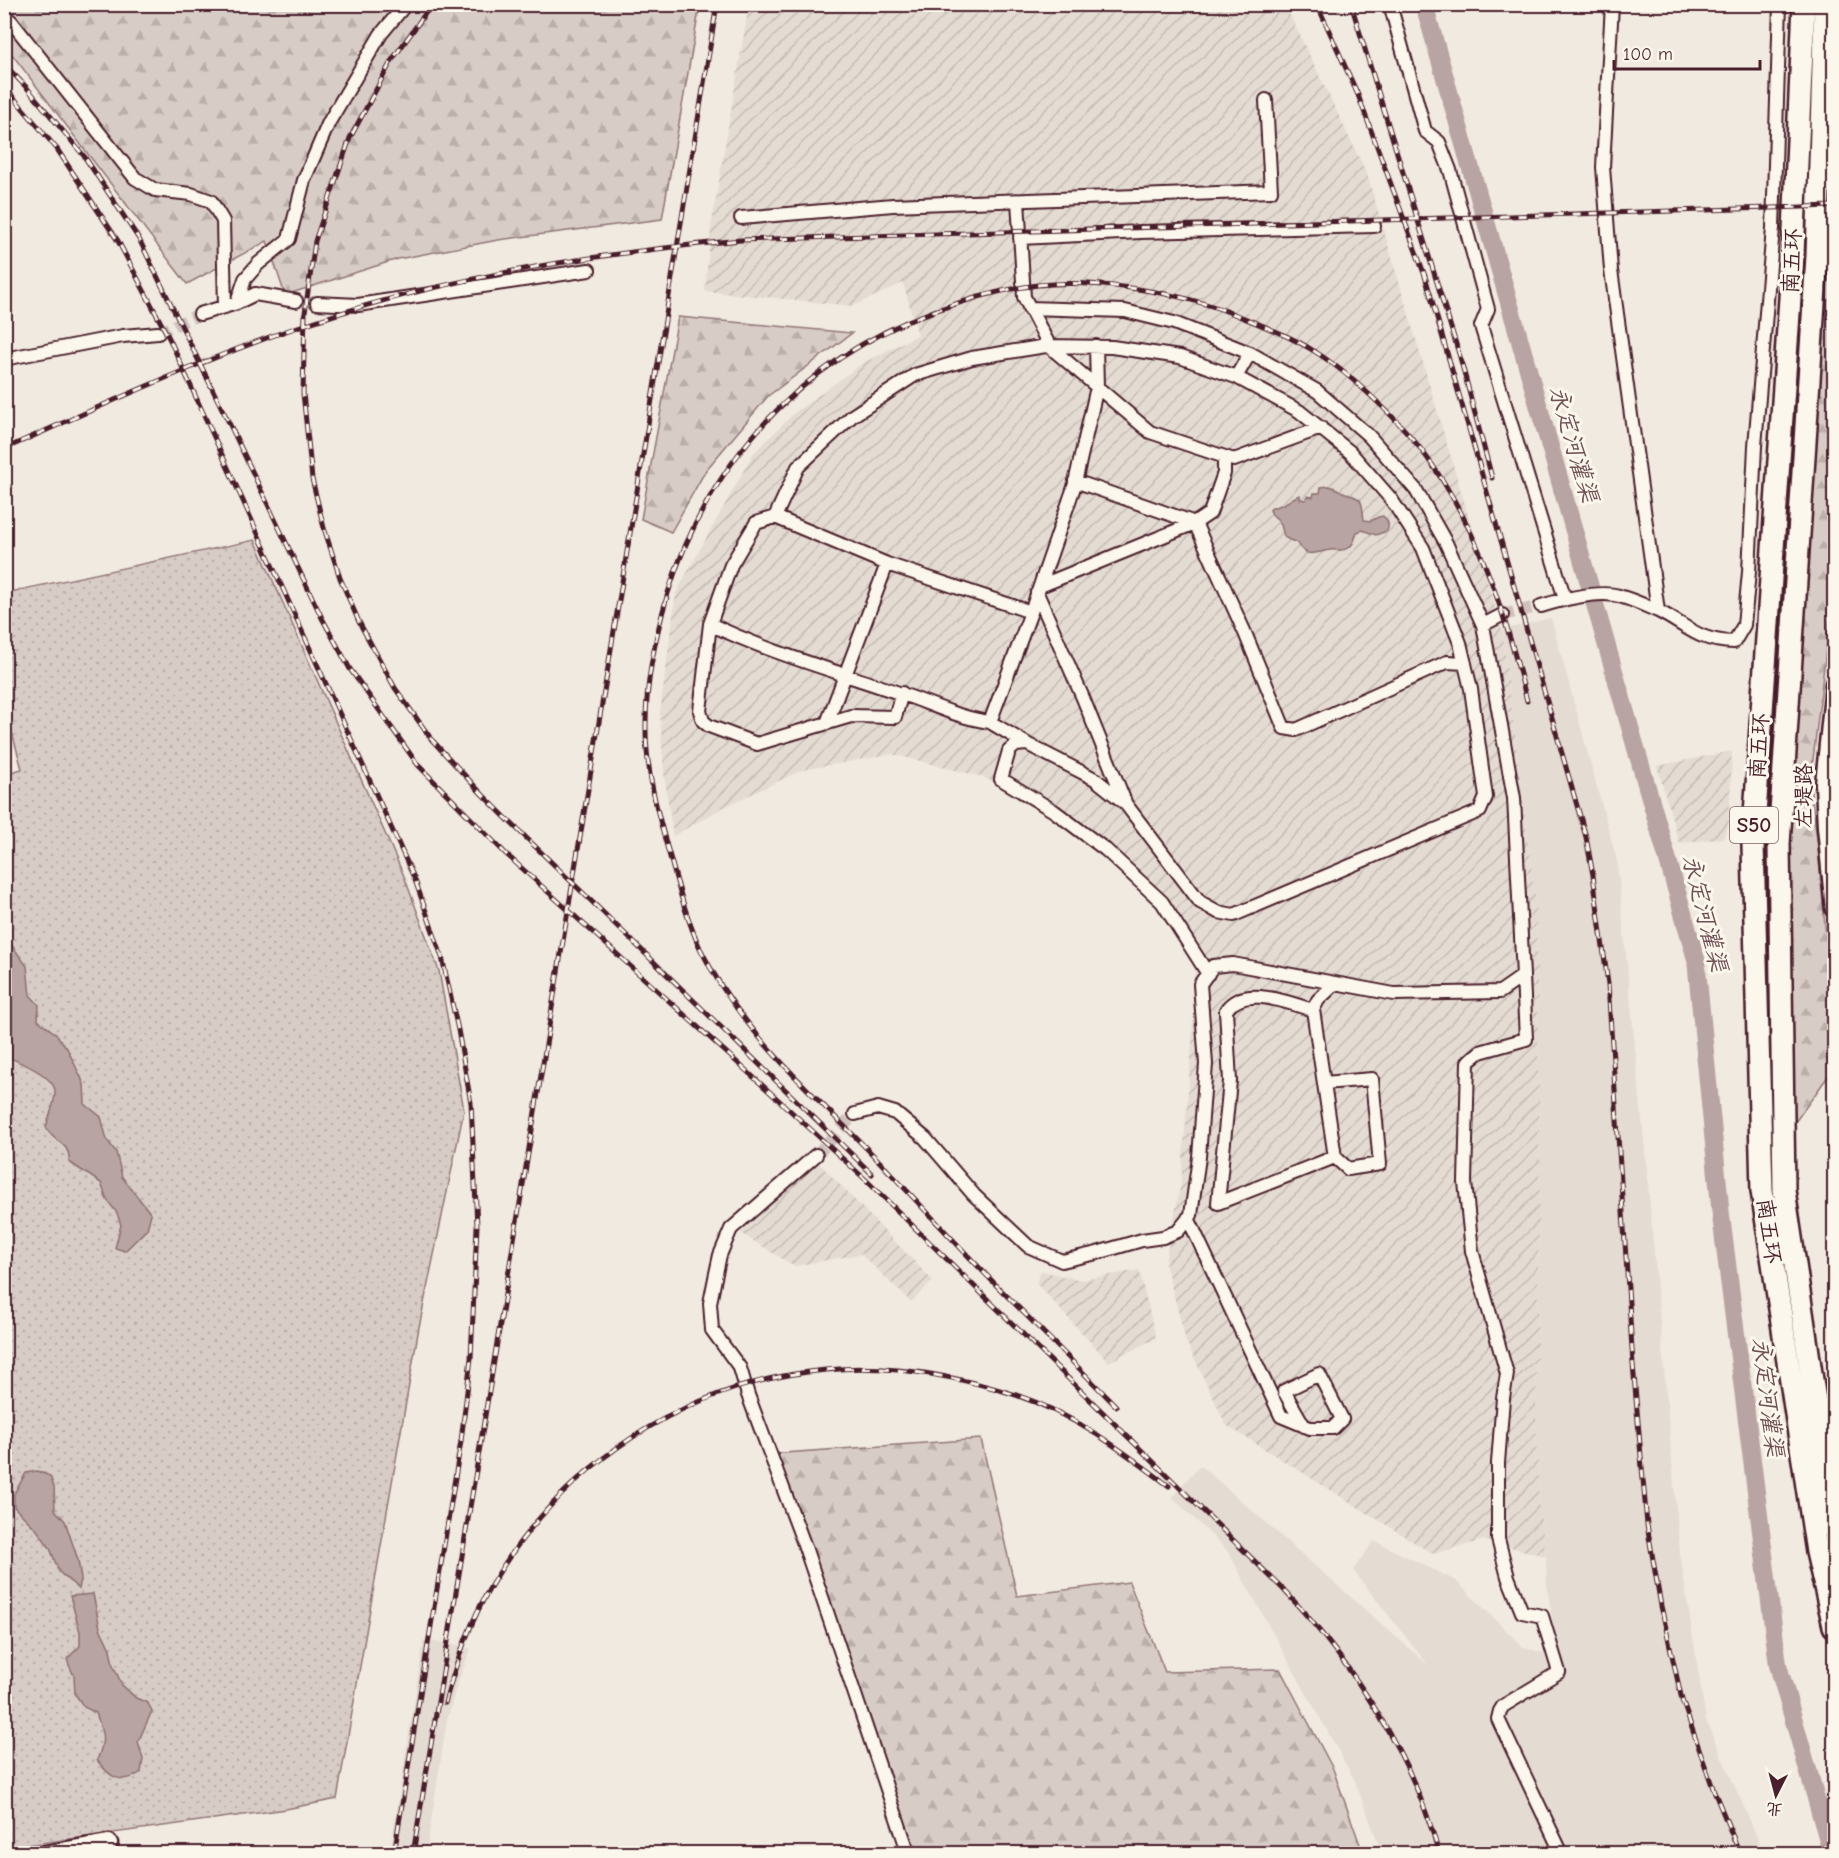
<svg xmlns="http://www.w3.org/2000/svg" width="1839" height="1858" font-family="'Comic Neue','LXGW WenKai TC',sans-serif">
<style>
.built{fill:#e4dbd2}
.industrial{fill:url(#industrial-furrows)}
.grass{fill:url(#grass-dots);stroke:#917678;stroke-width:1.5}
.forest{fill:url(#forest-firs);stroke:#917678;stroke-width:1.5}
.water{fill:#b8a4a2;stroke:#8c6f72;stroke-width:1.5}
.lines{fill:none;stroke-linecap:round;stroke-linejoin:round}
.river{stroke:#b8a4a2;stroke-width:18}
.street-tunnel{stroke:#cfc1bc;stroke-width:12;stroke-dasharray:12 6;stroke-linecap:butt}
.street-casing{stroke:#4a1f2b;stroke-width:16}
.secondary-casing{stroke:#4a1f2b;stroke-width:21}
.highway-casing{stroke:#4a1f2b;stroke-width:26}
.street{stroke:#fbf7ec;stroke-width:12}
.secondary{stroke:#fbf7ec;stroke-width:16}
.highway{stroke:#fbf7ec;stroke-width:21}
.rail-casing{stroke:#4a1f2b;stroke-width:5}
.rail{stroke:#fbf7ec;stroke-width:3;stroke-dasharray:9;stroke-linecap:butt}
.labels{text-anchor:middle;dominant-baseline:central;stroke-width:6;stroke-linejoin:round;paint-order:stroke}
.shield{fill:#fbf7ec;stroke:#7f6065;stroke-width:1.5}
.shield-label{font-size:21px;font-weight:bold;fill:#4a1f2b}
.street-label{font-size:22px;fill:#4a1f2b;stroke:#fbf7ec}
.water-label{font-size:24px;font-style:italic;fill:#704e55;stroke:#fbf7ec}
</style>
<defs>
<pattern id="industrial-furrows" width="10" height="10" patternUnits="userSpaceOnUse" patternTransform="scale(1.5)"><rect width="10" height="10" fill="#e4dbd2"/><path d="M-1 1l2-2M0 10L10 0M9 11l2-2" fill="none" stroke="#c5bcb4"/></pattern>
<pattern id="grass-dots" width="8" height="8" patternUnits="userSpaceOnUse" patternTransform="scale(1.5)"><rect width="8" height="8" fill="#d8ccc6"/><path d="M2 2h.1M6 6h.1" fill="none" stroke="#bbafaa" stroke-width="1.8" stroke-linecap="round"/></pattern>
<pattern id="forest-firs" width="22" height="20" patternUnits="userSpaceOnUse" patternTransform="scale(1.5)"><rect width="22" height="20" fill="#d8ccc6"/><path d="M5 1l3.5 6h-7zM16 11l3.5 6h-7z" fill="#bbafaa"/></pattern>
</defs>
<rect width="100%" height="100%" fill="#f0eae0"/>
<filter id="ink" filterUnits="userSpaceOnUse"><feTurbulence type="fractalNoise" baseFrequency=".0167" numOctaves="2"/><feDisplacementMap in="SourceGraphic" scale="12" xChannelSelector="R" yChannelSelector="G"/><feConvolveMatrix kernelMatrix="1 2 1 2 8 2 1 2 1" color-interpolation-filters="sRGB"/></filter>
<g filter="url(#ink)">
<path class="built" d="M1551,618L1617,861L1647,1172L1680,1555L1706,1721L1764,1853H1382L1355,1781L1227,1550L1172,1497L1200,1465L1428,1665L1353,1570L1374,1541L1456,1581L1523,1647L1561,1658L1553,1626L1547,1584L1546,1555L1539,1505L1536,1413L1540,1162L1536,904L1502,630Z
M424,1640L453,1644L471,1649L458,1681L447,1720L426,1853H390Z"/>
<path class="industrial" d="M749,5H1285L1367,174L1502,630L1536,904L1540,1162L1536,1413L1539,1505L1546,1556L1483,1540L1433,1554L1226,1425L1186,1341L1165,1263L1181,1183L1194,1016L1195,970L1192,959L1151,897L1104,854L1046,809L983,777L892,754L802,770L724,807L673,836L664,773L660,713L676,593L753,454L794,413L863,363L918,335L903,283L853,306L705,291L711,228Z
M1732,751L1729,823L1723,838L1679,843L1657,766Z
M818,1162L933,1281L911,1302L861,1254L794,1266L741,1233L769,1202Z
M1139,1270L1156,1338L1109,1362L1036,1283L1041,1271L1082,1280Z"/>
<path class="grass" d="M255,540L404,876L439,971L464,1110L419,1327L337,1799L286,1809L5,1848L4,774L22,769L5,707V593Z"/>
<path class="forest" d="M4,5H700L662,219L498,240L398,259L285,295L267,241L187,284L5,45Z
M1834,230V582L1810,785L1817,839L1834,1023V1068L1793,1125L1791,817L1826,231Z
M678,317L852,333L768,396L706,470L671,532L641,519Z
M981,1439L1017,1596L1129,1582L1165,1672L1280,1669L1333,1769L1363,1853H907L770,1454Z"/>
<path class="water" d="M1329,486C1335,487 1338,490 1343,492C1365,500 1361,499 1364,520L1371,521L1378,517L1383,516C1389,521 1389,525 1387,531L1376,535L1362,530L1357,532C1355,538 1354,545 1348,548C1342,552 1336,549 1330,550C1313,553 1307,559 1296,542C1278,538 1286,532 1279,521C1275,516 1272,517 1270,510L1272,507C1284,507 1290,498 1300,495V499L1306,500L1307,496L1313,497L1314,493H1320L1321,487Z
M5,936L27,966L30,995L39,1005L38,1020L55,1033L67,1048L84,1084L85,1104L101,1117L107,1140L116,1152L122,1177L151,1214L147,1229L125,1251L115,1248L121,1225L117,1213L107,1200L101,1183L69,1162C71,1141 52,1143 46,1127C49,1116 56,1101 55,1090C52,1074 18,1061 5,1056V1007L8,1006L11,999L7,993H5Z
M37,1471L50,1476L54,1487L55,1510L65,1521L78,1560L81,1579L79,1589L59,1572L50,1548L37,1530L14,1507V1494L26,1473Z
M93,1594L100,1628L110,1649L113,1665L122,1685L136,1698L148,1703L152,1711L138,1742L143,1759L141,1772C122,1786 109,1777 97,1760C106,1739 103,1734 96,1713L84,1707L75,1694L74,1676L69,1665L67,1659L80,1646V1632L70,1596Z"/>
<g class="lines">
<path class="river" d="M1424,4L1696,959L1721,1216L1778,1665L1832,1854"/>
<path class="street-tunnel" d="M296,301L317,303
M158,333L200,314
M1502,615L1541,606
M816,1155L855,1114"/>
<defs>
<path id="street" d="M1390,4L1425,131L1439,142L1450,170L1488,309L1481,326L1565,599
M1612,4L1603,167L1611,270L1658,611
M4,15L11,21L135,178L155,190L191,194L211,201L223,221L225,307
M1018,201L1024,297L1050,347L1150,432L1234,460L1321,428
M741,218L893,205L1271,191L1266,100
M1020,238L1141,232L1374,226
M237,303L245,279L258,264L289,239L304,180L329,122L381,34L406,4
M317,303L358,305L589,270
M200,314L237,303L255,294L296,301
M4,359L123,336L158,333
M1236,377L1250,353
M1075,481L1195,523L1210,513L1224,473V457
M775,517L887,564L1031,612
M1040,586L1195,523L1245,633L1284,728L1296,730L1447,662L1465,663
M1037,593L1083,698L1125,802
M1541,606C1561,600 1599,590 1619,596C1631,599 1646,606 1658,611C1688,626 1697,641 1734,642L1744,625L1749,572L1755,446L1773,228L1780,4
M710,624L700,711L703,721L709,726L757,744L851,716L895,717L902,693
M1483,625L1502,615
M990,722C958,718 930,703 899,693C836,671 770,653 710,624L731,565L756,523L775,517L798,467L852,416L915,375L972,358L1046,346L1112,347L1180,357L1236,377L1299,411L1350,452L1391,499L1423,548L1460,643L1471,689L1486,797L1480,811L1234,915L1218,912L1200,902L1125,803L1095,779L1027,744L1016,745L1009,751L1001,779L1054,811L1106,850L1162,902L1208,974
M827,723L887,564
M1027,744L990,722L1031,612L1074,487L1097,387L1096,346
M1523,976L1526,1039L1480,1052L1468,1062L1465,1182L1472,1251L1507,1374L1503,1398L1498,1463V1539L1508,1577L1522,1612L1542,1616L1559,1672L1503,1706L1500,1711L1498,1719L1562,1854
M1313,1010C1288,1003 1244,984 1226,1010L1230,1081L1218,1203L1335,1157
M1324,1083L1372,1079L1380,1164L1348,1169L1335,1157L1313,1010L1318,1000L1335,984
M855,1114L878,1108L895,1113L925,1138L974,1195L1028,1246L1062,1261L1097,1253L1142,1240L1163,1237L1178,1231L1191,1215L1199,1157L1206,1064L1200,984L1213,966L1233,964L1394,994L1500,992L1523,976L1514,798L1483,625L1446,543L1416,490L1369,436L1317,391L1250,353L1174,323L1125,311L1029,308
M816,1155L731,1229L720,1255L715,1278L710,1303L712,1330L740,1368L748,1395L804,1544L909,1854
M1188,1218L1281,1416L1310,1428H1333L1342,1419L1319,1374L1284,1391L1304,1426"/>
<path id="secondary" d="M1834,684L1824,784L1826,827L1834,909
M45,1854L109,1843"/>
<path id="highway" d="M1804,4L1793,254L1753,844L1762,1191L1817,1552L1834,1626
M1825,4L1817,256L1779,844L1784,1190L1834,1529"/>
</defs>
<use href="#street" class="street-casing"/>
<use href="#secondary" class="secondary-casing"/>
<use href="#highway" class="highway-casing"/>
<use href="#street" class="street"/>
<use href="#secondary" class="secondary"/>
<use href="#highway" class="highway"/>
<defs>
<path id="rail" d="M432,4L392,60L350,138L315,241L305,313L303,393L312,479L324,528L340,578L359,622L395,688L432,740L482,794L511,823L872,1174
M1317,4L1358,95L1425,276L1586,837L1593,875L1608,984L1633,1364L1647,1525L1661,1606L1682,1700L1714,1791L1740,1854
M1351,4L1460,357L1492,478
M4,64L28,89L84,156L139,239L231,427L322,618L350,669L418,765L506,854L760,1083L866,1180L1283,1589C1352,1663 1413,1755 1439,1854
M4,86L57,149L118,241L170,340L415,880L442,957L458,1030L471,1103L477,1226L471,1358L461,1441L394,1854
M4,449C99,407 192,364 289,330C434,279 589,254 741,240L1834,206
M1116,1406C1077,1366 1038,1327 999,1288C958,1246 918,1202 877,1159C812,1092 742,1034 700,948C688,922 680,893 672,864C659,819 645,771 646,723C646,680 656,634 668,593C712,450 819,343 962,302C987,294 1012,288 1038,285C1097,279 1179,292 1234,314C1261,325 1290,336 1314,351C1348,372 1396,417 1420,448C1477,522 1505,613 1527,701
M445,1703C456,1662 471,1620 492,1584C563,1464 688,1382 826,1370C889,1364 957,1376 1016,1395C1073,1414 1122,1450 1169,1486
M413,1854L717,4"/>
</defs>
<use href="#rail" class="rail-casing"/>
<use href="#rail" class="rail"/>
</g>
</g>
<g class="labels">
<rect class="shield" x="1730" y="807" width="48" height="36" rx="4.5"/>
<g class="shield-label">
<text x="1754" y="825">S50</text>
</g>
<g class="street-label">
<text transform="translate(1792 261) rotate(-87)">南五环</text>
<text transform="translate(1759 746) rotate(-86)">南五环</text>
<text transform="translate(1804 796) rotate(-90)">左堤路</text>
<text transform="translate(1769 1231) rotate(82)">南五环</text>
</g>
<g class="water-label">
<text transform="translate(1574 444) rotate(74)">永定河灌渠</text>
<text transform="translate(1705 913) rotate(76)">永定河灌渠</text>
<text transform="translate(1768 1397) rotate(83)">永定河灌渠</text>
</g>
</g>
<rect width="1839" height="1858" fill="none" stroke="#fbf7ec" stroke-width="24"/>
<rect x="12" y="12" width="1815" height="1834" fill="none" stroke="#4a1f2b" stroke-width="2" filter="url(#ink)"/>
<g transform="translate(1776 1795) rotate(186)" stroke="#fbf7ec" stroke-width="4.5" paint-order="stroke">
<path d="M0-4.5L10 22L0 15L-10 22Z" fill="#4a1f2b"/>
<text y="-9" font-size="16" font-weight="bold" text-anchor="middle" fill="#4a1f2b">北</text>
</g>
<path d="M1614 60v9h146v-9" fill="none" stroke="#4a1f2b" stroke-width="3"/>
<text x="1623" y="60" font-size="18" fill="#4a1f2b" stroke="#fbf7ec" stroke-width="4.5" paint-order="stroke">100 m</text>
</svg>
